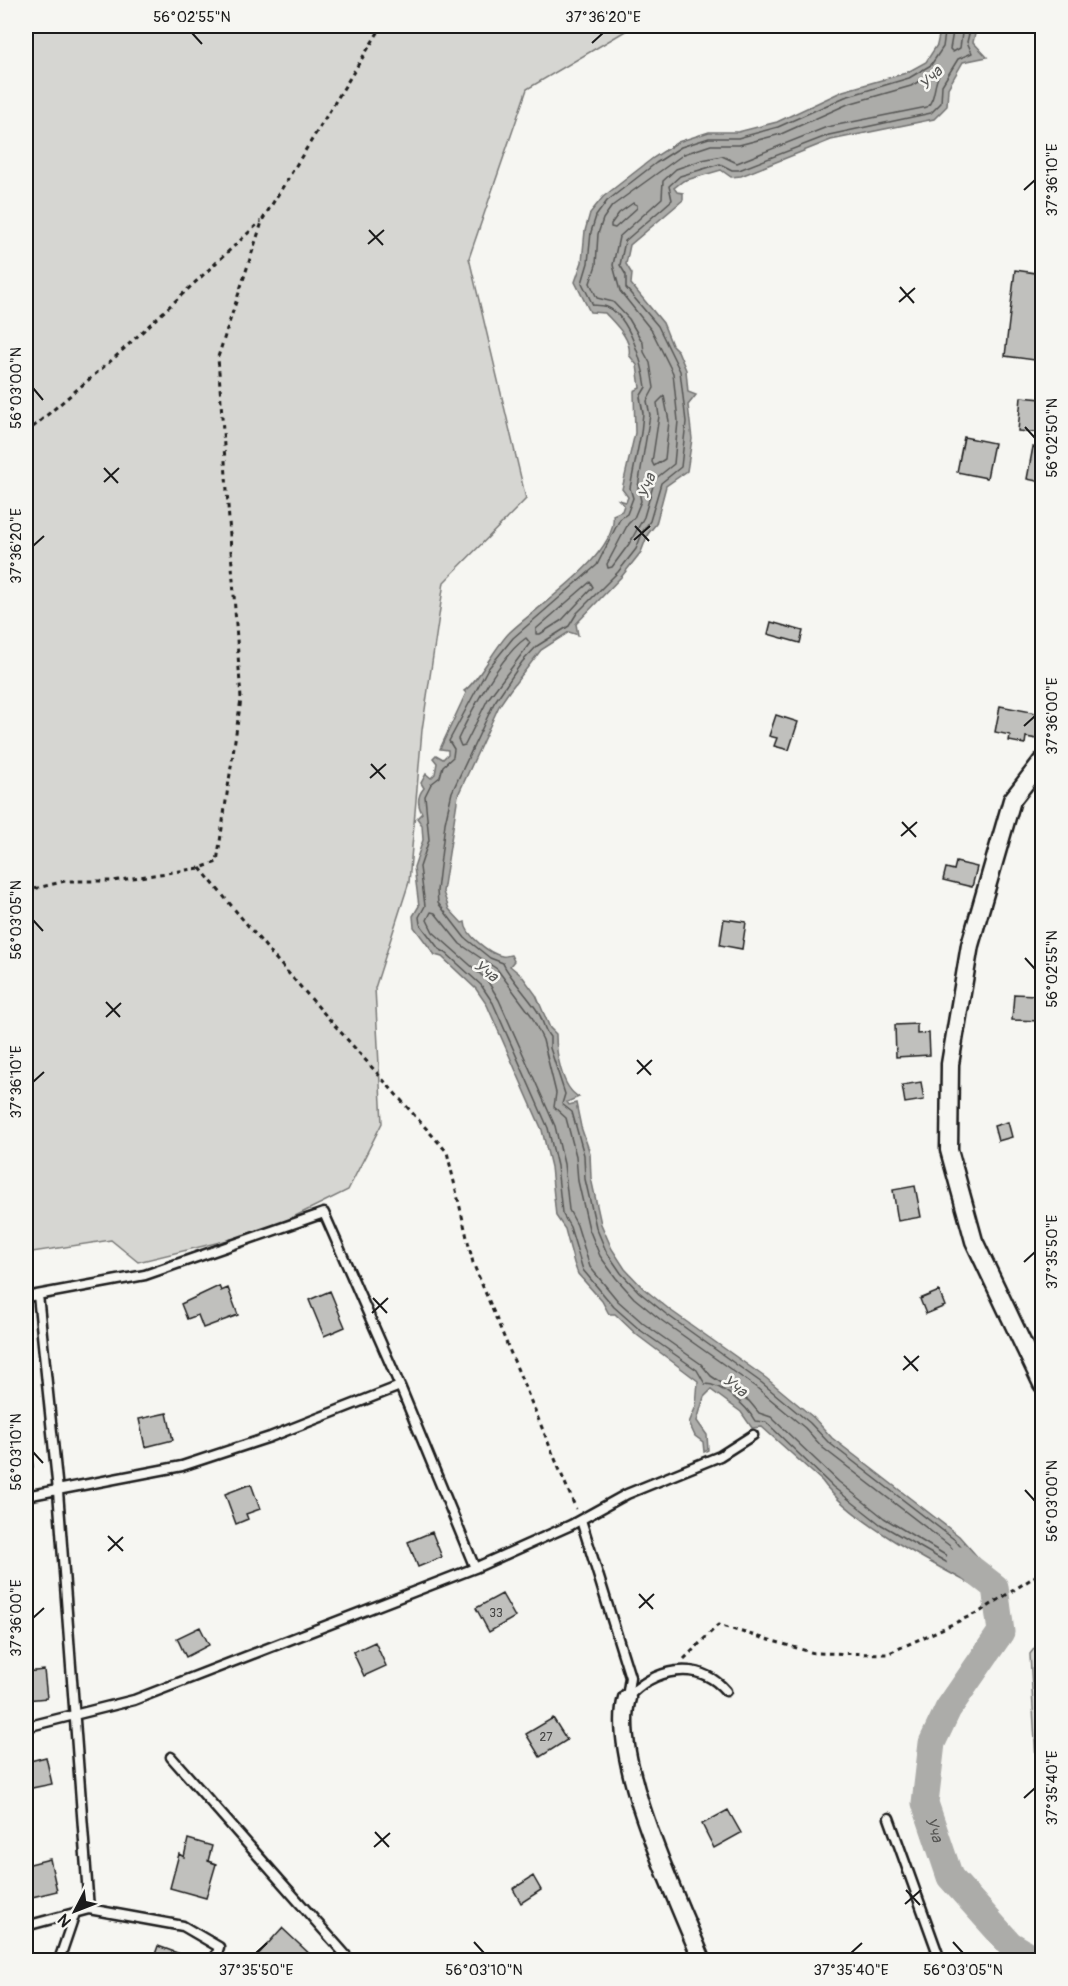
<svg xmlns="http://www.w3.org/2000/svg" width="1068" height="1986" font-family="Pangolin,sans-serif">
<style>
.green{fill:#d6d6d2;stroke:#797977;stroke-width:1.5}
.water{fill:#acaca9;stroke:#727271;stroke-width:1.5}
.lines{fill:none;stroke-linecap:round;stroke-linejoin:round}
.shore{stroke:#565654;stroke-width:1.5}
.river{stroke:#acaca9;stroke-width:27}
.building{fill:#c0c0bd;stroke:#1c1c1c;stroke-width:1.5}
.service-casing{stroke:#1c1c1c;stroke-width:13}
.minor-casing{stroke:#1c1c1c;stroke-width:21}
.path{stroke:#1c1c1c;stroke-width:3;stroke-dasharray:4.5 4.5;stroke-linecap:butt}
.service{stroke:#f6f6f2;stroke-width:8}
.minor{stroke:#f6f6f2;stroke-width:16}
.ticks{fill:none;stroke:#1c1c1c;stroke-width:2}
.labels{text-anchor:middle;dominant-baseline:central;stroke-width:5;stroke-linejoin:round;paint-order:stroke}
.number-label{font-size:12px;fill:#454544}
.water-label{font-size:16px;font-style:italic;fill:#565654;stroke:#f6f6f2}
.neatline{fill:none;stroke:#1c1c1c;stroke-width:2}
.ticks-label{font-size:15px;text-anchor:middle;fill:#1c1c1c}
</style>
<rect width="100%" height="100%" fill="#f6f6f2"/>
<filter id="ink" filterUnits="userSpaceOnUse"><feTurbulence type="fractalNoise" baseFrequency=".0167" numOctaves="2"/><feDisplacementMap in="SourceGraphic" scale="12" xChannelSelector="R" yChannelSelector="G"/><feConvolveMatrix kernelMatrix="1 2 1 2 8 2 1 2 1" color-interpolation-filters="sRGB"/></filter>
<g filter="url(#ink)">
<path class="green" d="M26,26H634L527,89L469,258L526,499L444,582L422,730L409,882L375,988L382,1123L348,1190L265,1231L138,1262L111,1240L26,1253Z
M1042,1638V1866L1030,1654Z"/>
<path class="water" d="M941,26H977L973,42L987,57L963,62L948,88L947,106L934,119L831,140L741,176L731,177L721,170L683,181L674,188L677,192L683,193V200L630,245L626,264L632,274L631,284L663,323L672,345L678,351L686,370L688,392L696,395L688,405L692,439L687,471L666,486L656,524L648,534L641,552L622,576L576,624L578,635L569,632L541,650L510,690L499,706L458,795L443,892L449,909L462,923L465,922C465,935 490,954 502,956C505,957 508,955 511,955L514,961L510,966L522,976L536,995L550,1028L556,1034C556,1052 561,1088 579,1097L567,1102L569,1105L576,1103L581,1127L590,1153L591,1178L601,1224L612,1249L625,1269L643,1288L670,1310L766,1378L814,1418L832,1438L959,1536L995,1577L980,1589C935,1565 851,1522 822,1481L762,1427L752,1428L741,1412L711,1390L704,1397L697,1421L707,1435L708,1450L704,1452L703,1442L695,1436L689,1423L696,1406L698,1381L637,1335L615,1314H609L602,1301L578,1274L574,1263L565,1229L556,1216L551,1167L542,1130L487,1005L476,989L442,957L435,955L414,927L413,916L419,906L414,867L423,840L422,825L417,818L422,813C417,804 417,796 424,788L421,783L426,774L431,778L435,774L437,763L433,758L436,755L443,759L448,754V750L440,749L466,693L464,691C478,682 495,647 509,633C534,608 619,555 613,515L622,511L624,505L619,500L626,502L628,497L622,489L635,433L634,391L640,388L637,365L629,355C632,339 615,324 605,313L590,312L575,282L582,262L585,231L590,213L603,197L653,158L678,142L709,132H738L777,122L843,91L906,73L926,62L937,45Z"/>
<g class="lines">
<path class="shore" d="M946,26L943,47L931,65L909,78L845,97L778,127L738,138H709L681,147L656,163L607,201L596,216L591,232L588,263L582,283L593,305C597,306 603,305 607,307C630,316 643,366 646,387L640,397L643,413L641,433L630,488L633,498L627,514L620,519L597,565L513,638L487,670L449,741L454,749L453,757L443,766L440,777L431,784L425,796L429,840L420,867L425,906L419,917L420,924L439,949L446,953L481,985L493,1003L548,1128L557,1166L562,1213L570,1227L583,1270L614,1307L640,1330L697,1370L705,1384C722,1384 747,1406 755,1421L766,1422L833,1487L880,1524L979,1581L984,1575L955,1540L828,1442L810,1423L762,1383L666,1314L639,1292L621,1273L606,1251L596,1227L585,1179L584,1155L572,1112L562,1104L565,1094L550,1048V1037C543,1029 544,1021 538,1012C531,1000 506,973 503,963L490,958L465,938L438,903L437,891L445,823L452,792L494,703L522,662L537,646L569,626L577,613L618,572L636,549L643,531L650,521L661,483L681,467L686,422L680,371L658,326L626,288V275L620,265L625,241L672,200L669,186L680,176L720,164L732,170H739L829,135L931,113L941,103L942,85L958,59L972,53L967,42L971,26
M954,26L950,49L953,52L960,48L963,26
M935,72L939,75C933,86 936,98 927,107L827,127L737,163L722,156L702,160L676,169L663,181L662,198L619,237L613,265L620,291L652,331L673,373L678,421L674,464L655,479L644,517L629,544L612,567L608,568L607,564L628,524L634,518L641,501L638,487L650,415L647,401L654,388L650,363L644,352L643,343L629,319L613,302L597,298L590,283L596,265L598,234L603,219L612,206L684,154L711,145H739L781,134L848,104L911,86Z
M633,203L637,205V208L615,228L611,227V224L619,213Z
M664,396L669,421L665,459L654,466L652,462L659,416L657,403Z
M590,582L593,587L562,620L540,634H536V629Z
M526,638L530,643L488,699L465,745L461,746L458,739C471,711 501,655 526,638Z
M431,912L435,913L460,944L497,969L531,1015L543,1040L556,1093L554,1107L566,1118L576,1156L578,1181L589,1229L600,1256L616,1278L634,1298L661,1320L757,1388L805,1428L823,1448L950,1546L958,1555L957,1559L947,1556L884,1518L839,1482L771,1417L759,1413L749,1401L711,1376L701,1364L644,1324L618,1301L590,1267L577,1225L569,1210L564,1164L555,1126L499,1000L487,980L433,932L427,920Z"/>
<path class="river" id="s1" d="M960,1560L995,1587L1001,1632L948,1709L932,1743L925,1803L950,1877L1010,1944L1037,1960"/>
</g>
<path class="building" d="M1015,270L1042,274V361L1005,356Z
M1015,270L1042,274V361L1005,356Z
M1021,397L1042,399V433L1018,431Z
M964,437L994,443L987,478L957,472Z
M1033,447L1042,449V482L1027,479Z
M771,622L803,631L800,643L768,634Z
M1000,706L1042,714V740L1026,737L1025,744L1009,741L1010,735L995,732Z
M776,715L798,722L789,750L774,746L777,738L769,736Z
M956,862L977,867L972,887L943,880L946,868L954,870Z
M724,919L746,922L742,949L720,945Z
M1036,989H1042V1021L1012,1020L1014,994L1036,995Z
M917,1024V1034L929,1033L930,1055L896,1057L895,1025Z
M921,1082L924,1100L905,1103L902,1085Z
M1008,1122L1012,1137L998,1141L994,1126Z
M915,1186L921,1217L898,1221L893,1190Z
M219,1286L221,1291L228,1288L238,1315L203,1328L198,1315L187,1319L181,1304Z
M330,1291L345,1327L324,1336L309,1300Z
M939,1291L945,1306L926,1314L920,1299Z
M167,1413L173,1440L145,1447L139,1419Z
M29,1437L33,1467L26,1468V1438Z
M251,1484L260,1509L246,1514L248,1519L236,1524L225,1494Z
M432,1532L442,1557L418,1567L408,1542Z
M502,1594L515,1617L489,1632L476,1608Z
M200,1627L209,1645L186,1657L177,1638Z
M375,1642L386,1666L364,1676L353,1652Z
M44,1670L47,1698L26,1700V1672Z
M553,1718L567,1740L540,1757L526,1734Z
M46,1757L52,1784L27,1789L26,1762Z
M728,1810L741,1833L714,1848L702,1824Z
M188,1839L212,1846L208,1861L216,1864L206,1898L170,1888L179,1854L184,1857Z
M50,1859L57,1891L28,1898L26,1865Z
M533,1876L541,1890L521,1903L513,1889Z
M282,1928L314,1958L312,1960H257L256,1957Z
M158,1946L183,1955L181,1960H153Z"/>
<g class="lines">
<defs>
<path id="service" d="M38,1295L58,1491L89,1909
M26,1297L145,1275L324,1213L400,1386L475,1568
M26,1496L182,1466L270,1437L400,1386
M581,1520L630,1677L627,1698
M627,1698C653,1669 698,1658 726,1691
M26,1727L134,1700L475,1568L571,1525L627,1494L720,1456L753,1435
M171,1757L350,1960
M889,1818L938,1954L923,1960
M26,1926L89,1909L183,1926L219,1947L215,1960
M59,1960L75,1913"/>
<path id="minor" d="M1042,761L1012,800L970,945L950,1064L949,1150L974,1241L1042,1384
M627,1698C609,1758 678,1901 702,1960"/>
</defs>
<use href="#service" class="service-casing"/>
<use href="#minor" class="minor-casing"/>
<path class="path" d="M26,433L113,359L261,221
M200,868L275,958L447,1152L473,1263L576,1509
M26,891L65,881H113L200,868L217,862L241,699L218,357L263,219L382,26
M684,1659L718,1625L814,1653L887,1654L981,1611L1042,1572"/>
<use href="#service" class="service"/>
<use href="#minor" class="minor"/>
</g>
</g>
<path class="ticks" d="M192,33L202,44M592,43L603,33M1024,190L1035,180M369,230L383,245M368,244L384,230M900,287L914,303M899,302L915,288M33,388L43,400M1025,427L1035,438M104,468L118,483M104,482L119,468M635,526L649,541M634,540L650,526M33,546L44,536M1024,726L1035,716M371,764L385,779M370,778L386,764M902,822L916,837M901,836L917,822M33,920L43,931M1025,958L1035,969M106,1002L120,1017M106,1017L121,1003M637,1060L651,1075M637,1074L652,1060M33,1082L44,1072M1024,1262L1035,1252M373,1298L387,1313M372,1313L388,1298M904,1356L918,1371M903,1370L919,1356M33,1452L43,1463M1025,1490L1035,1501M108,1536L123,1551M108,1551L123,1537M639,1594L653,1609M639,1608L654,1594M33,1618L44,1608M1024,1798L1035,1788M375,1832L389,1847M374,1847L390,1833M906,1890L920,1905M905,1904L921,1890M474,1942L484,1953M953,1942L963,1953M256,1953L267,1943M851,1953L862,1943"/>
<g class="labels">
<g class="number-label">
<text x="496" y="1613">33</text>
<text x="546" y="1737">27</text>
</g>
<g class="water-label">
<text transform="translate(931 78) rotate(-47)">Уча</text>
<text transform="translate(647 486) rotate(-71)">Уча</text>
<text transform="translate(486 971) rotate(37)">Уча</text>
<text transform="translate(735 1386) rotate(38)">Уча</text>
<text stroke="none"><textPath href="#s1" startOffset="309">Уча</textPath></text>
</g>
</g>
<rect width="1068" height="1986" fill="none" stroke="#f6f6f2" stroke-width="66"/>
<g transform="translate(75 1911) rotate(228)" stroke="#f6f6f2" stroke-width="4.5" paint-order="stroke">
<path d="M0-4.5L10 22L0 15L-10 22Z" fill="#1c1c1c"/>
<text y="-9" font-size="16" font-weight="bold" text-anchor="middle" fill="#1c1c1c">N</text>
</g>
<rect x="33" y="33" width="1002" height="1920" class="neatline"/>
<g class="ticks-label">
<text x="192" y="22">56°02'55"N</text>
<text x="603" y="22">37°36'20"E</text>
<text transform="translate(1052 180) rotate(-90)" y="5">37°36'10"E</text>
<text transform="translate(16 388) rotate(-90)" y="5">56°03'00"N</text>
<text transform="translate(1052 438) rotate(-90)" y="5">56°02'50"N</text>
<text transform="translate(16 546) rotate(-90)" y="5">37°36'20"E</text>
<text transform="translate(1052 716) rotate(-90)" y="5">37°36'00"E</text>
<text transform="translate(16 920) rotate(-90)" y="5">56°03'05"N</text>
<text transform="translate(1052 969) rotate(-90)" y="5">56°02'55"N</text>
<text transform="translate(16 1082) rotate(-90)" y="5">37°36'10"E</text>
<text transform="translate(1052 1252) rotate(-90)" y="5">37°35'50"E</text>
<text transform="translate(16 1452) rotate(-90)" y="5">56°03'10"N</text>
<text transform="translate(1052 1501) rotate(-90)" y="5">56°03'00"N</text>
<text transform="translate(16 1618) rotate(-90)" y="5">37°36'00"E</text>
<text transform="translate(1052 1788) rotate(-90)" y="5">37°35'40"E</text>
<text x="256" y="1975">37°35'50"E</text>
<text x="484" y="1975">56°03'10"N</text>
<text x="851" y="1975">37°35'40"E</text>
<text x="963" y="1975">56°03'05"N</text>
</g>
</svg>
